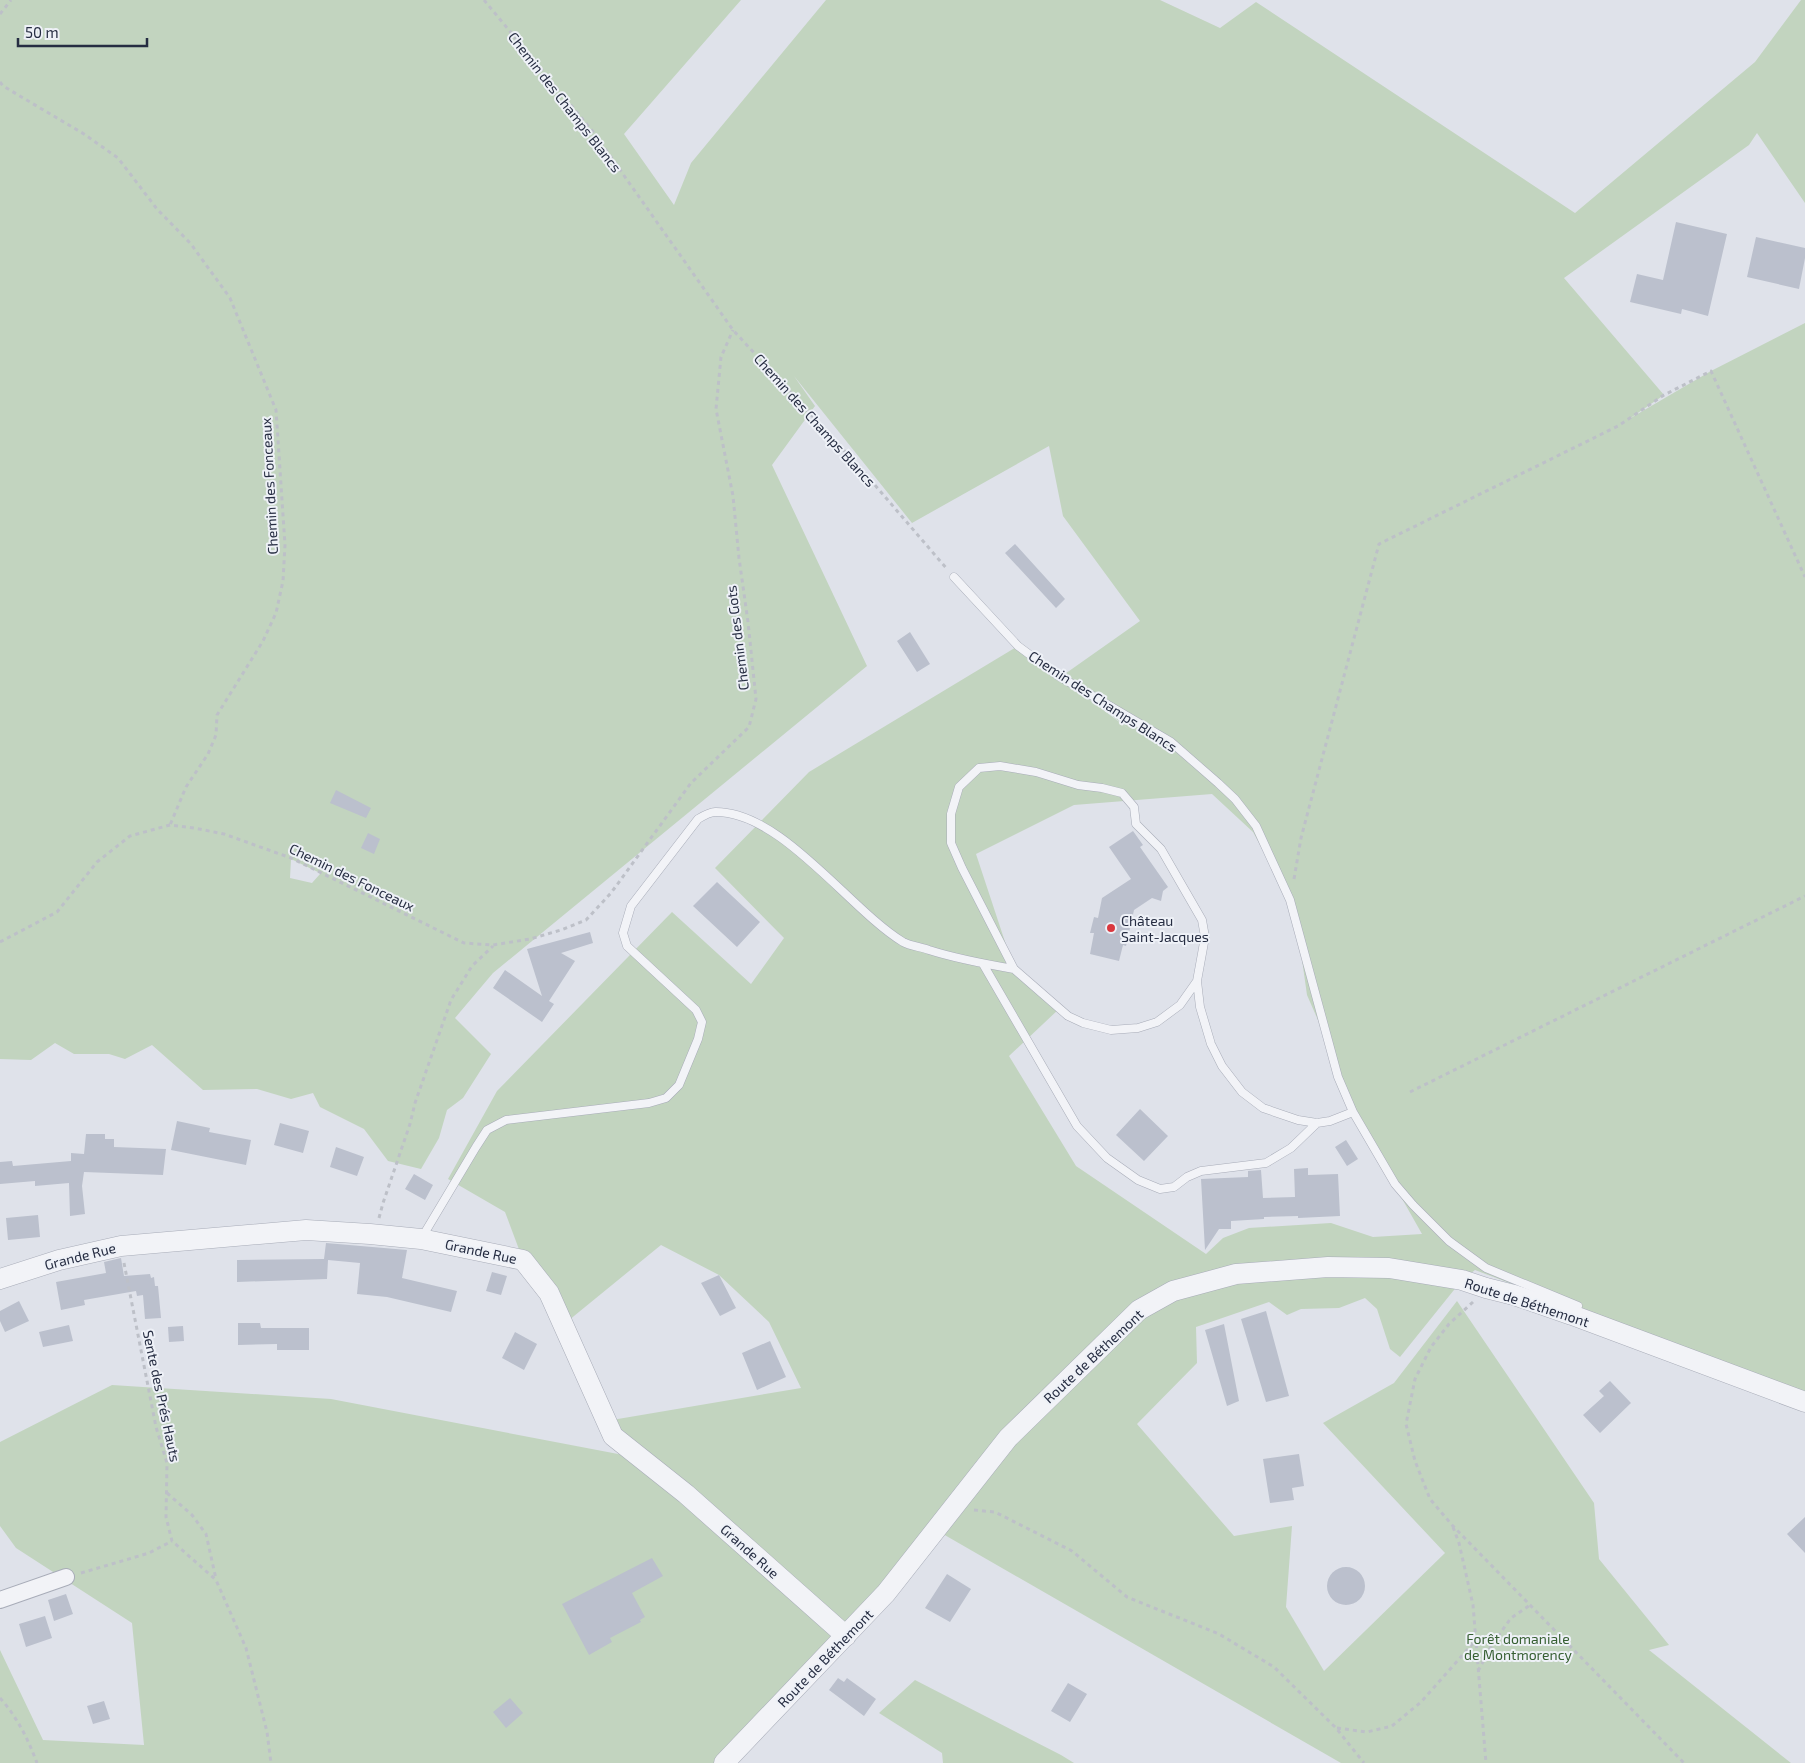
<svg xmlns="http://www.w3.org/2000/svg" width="1805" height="1763" font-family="'Exo 2',sans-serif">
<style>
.green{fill:#c2d4bf;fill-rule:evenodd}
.building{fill:#bbc0cd}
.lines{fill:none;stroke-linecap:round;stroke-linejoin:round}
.service-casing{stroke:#a8acb8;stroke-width:9}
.minor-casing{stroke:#a8acb8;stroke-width:18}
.tertiary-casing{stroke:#a8acb8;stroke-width:21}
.path{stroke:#bdc0c8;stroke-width:3;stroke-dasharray:4 4;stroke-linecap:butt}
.service{stroke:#f2f3f7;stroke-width:8}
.minor{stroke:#f2f3f7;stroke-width:16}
.tertiary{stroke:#f2f3f7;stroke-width:20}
.poi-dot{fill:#da383f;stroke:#eef1f7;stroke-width:2}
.labels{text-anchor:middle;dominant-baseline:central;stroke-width:4;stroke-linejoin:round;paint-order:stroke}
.street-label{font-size:14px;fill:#262d42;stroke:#eef1f7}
.poi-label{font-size:14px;fill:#262d42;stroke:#eef1f7;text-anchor:start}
.park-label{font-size:14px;fill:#365f32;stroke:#eef1f7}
</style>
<rect width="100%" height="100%" fill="#dfe2ea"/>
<path class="green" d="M0,0H741L624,134L674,205L691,163L826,0H1160L1220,28L1256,2L1575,213L1755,62L1801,0H1805V203L1757,133L1749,145L1564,278L1664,395L1629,419L1711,371L1805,323V1395L1475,1270L1462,1280L1400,1357L1390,1349L1377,1309L1365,1298L1339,1308L1301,1309L1287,1315L1269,1302L1196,1327L1197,1363L1137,1424L1234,1536L1292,1526L1286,1607L1324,1671L1445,1553L1323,1423L1394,1383L1457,1301L1594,1503L1599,1559L1669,1645L1649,1650L1791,1763H1341L936,1530L729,1763H0V1650L43,1740L144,1745L132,1623L16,1548L0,1526V1442L112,1385L331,1399L639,1458L606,1421L801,1388L769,1322L719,1275L661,1245L563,1325L523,1260L505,1212L448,1179L497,1091L672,912L751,984L784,938L715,868L809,772L1018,646L1130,730L1062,676L1140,621L1063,516L1049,446L912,523L794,376L815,406L772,465L867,666L493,973L455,1018L491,1054L463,1098L447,1110L439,1138L421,1169L388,1161L364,1129L320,1107L313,1093L291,1099L257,1089L203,1090L152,1045L125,1059L109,1054H74L55,1043L31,1060L0,1059ZM1212,794L1253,832L1290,899L1297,924L1307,995L1328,1043L1353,1112L1422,1234L1373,1237L1331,1223L1249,1228L1223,1238L1206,1254L1076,1166L1009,1056L1060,1008L1014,969L976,854L1074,805ZM291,859L320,873V874L312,883L290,878Z
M915,1680L1061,1755L1074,1763H943L942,1753L879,1713Z"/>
<path class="building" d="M1676,222L1727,234L1708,316L1682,309L1681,314L1630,302L1637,274L1663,280Z
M1756,237L1805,248V258L1799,289L1747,277Z
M1015,544L1065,599L1056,608L1005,553Z
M910,632L930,664L917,672L897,641Z
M336,790L371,808L366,818L330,803Z
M1133,831L1143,845L1140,847L1168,887L1163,891L1161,901L1152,898L1134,910L1126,946L1123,945L1119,961L1090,954L1094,933H1090L1094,917L1098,918L1102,898L1131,879L1109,847Z
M368,833L380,839L374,854L361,848Z
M717,882L760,922L737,947L693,906Z
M590,932L593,943L561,953L575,961L549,1001L554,1004L542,1022L493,988L505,970L542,996L527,949Z
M1140,1109L1168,1136L1144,1161L1116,1135Z
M177,1121L210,1128L209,1132L251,1140L246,1165L171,1150Z
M280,1123L309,1131L303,1153L274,1145Z
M86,1134H105V1139H114V1147L166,1149L163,1175L84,1172L82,1186L85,1214L70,1216L69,1183L35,1186V1181L0,1184V1162L12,1161L13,1166L71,1161V1153L84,1154Z
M1346,1140L1358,1159L1347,1166L1335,1147Z
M336,1147L364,1157L357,1176L330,1167Z
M1308,1168V1175L1338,1174L1340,1216L1298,1218V1216L1264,1217V1219L1231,1221V1229H1219L1205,1250L1201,1179L1248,1177V1171L1261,1170L1263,1198L1295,1197L1294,1169Z
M414,1174L433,1185L425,1200L405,1189Z
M38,1215L40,1237L8,1240L6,1218Z
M326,1243L407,1250L402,1278L457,1291L451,1312L387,1297L357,1294L360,1263L328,1260L327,1279L237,1282V1260L324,1259Z
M121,1258L124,1276L150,1274L151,1278L154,1277L155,1286H158L161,1318L145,1319L143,1295L137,1296L136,1291L84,1300L85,1305L61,1310L56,1282L106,1273L104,1262Z
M492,1272L507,1276L501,1295L486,1291Z
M719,1275L736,1308L720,1316L701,1283Z
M19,1301L29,1321L5,1332L0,1321V1311Z
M1266,1311L1289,1396L1266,1402L1241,1319Z
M238,1323H260L261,1328H309V1350H277V1344L238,1345Z
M1224,1324L1239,1401L1227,1406L1205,1330Z
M69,1325L73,1341L43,1347L39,1332Z
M183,1326L184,1341L169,1342L168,1327Z
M515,1332L537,1344L524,1370L502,1358Z
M770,1341L786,1377L757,1390L742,1353Z
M1610,1381L1631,1403L1600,1433L1583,1415L1604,1396L1599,1391Z
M1299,1454L1304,1486L1292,1488L1294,1500L1270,1503L1263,1459Z
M1805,1517V1553L1787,1534Z
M652,1558L663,1576L632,1593L645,1617L640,1620L641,1622L610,1638L612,1642L589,1655L562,1604Z
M1327 1586a19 19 0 1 1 38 0a19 19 0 1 1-38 0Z
M947,1574L971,1589L950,1622L925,1608Z
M66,1594L73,1614L54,1621L48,1600Z
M45,1616L52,1638L26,1647L19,1624Z
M838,1678L844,1682L847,1678L876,1699L864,1716L829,1690Z
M1068,1683L1087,1694L1070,1722L1051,1711Z
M510,1698L523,1713L506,1728L493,1712Z
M104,1701L110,1719L93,1724L87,1706Z"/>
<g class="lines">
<defs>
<path id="service" d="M954,577L1018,646L1057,675L1171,742L1218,783L1235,799L1256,826L1290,900L1338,1077L1353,1112L1395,1184L1413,1205L1449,1241L1486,1268L1578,1306L1573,1313
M983,964L1077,1126L1107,1158L1138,1180L1160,1189L1174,1187L1187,1177L1201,1171L1266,1163L1291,1148L1317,1123
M1197,981L1180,1005L1157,1022L1138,1028L1111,1030L1083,1023L1068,1016L1014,969L962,868L951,843V814L959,787L979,768L1000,766L1036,772L1078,785L1102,788L1122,793L1134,807L1136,824L1161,849L1202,920L1205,937L1197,981L1200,1007L1211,1044L1222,1066L1242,1092L1263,1108L1298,1120L1317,1123L1330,1121L1353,1112
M421,1239L476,1147L487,1130L506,1120L649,1103L666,1098L679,1085L698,1039L702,1022L696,1010L627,946L623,933L631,906L698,819C703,816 710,812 715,812C781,811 849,909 903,942C910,946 921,947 929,950C957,959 985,964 1014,969"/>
<path id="minor" d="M0,1600L66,1577"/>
<path id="tertiary" d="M0,1279L59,1260L121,1246L306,1230L370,1234L421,1239L523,1260L549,1293L613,1436L686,1494L846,1636
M724,1763L886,1593L1008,1438L1139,1310L1173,1291L1236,1274L1328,1267L1389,1268L1462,1280L1486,1288L1514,1295L1572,1315L1805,1402"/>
</defs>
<use href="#service" class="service-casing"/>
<use href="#minor" class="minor-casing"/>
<use href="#tertiary" class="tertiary-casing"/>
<path class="path" d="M484,0L594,133L733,330L862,470L947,569
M0,14L11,0
M0,82L3,86L84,134L118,158L157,209L191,244L230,298L276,410L285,545L283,581L276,613L263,641L217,715L216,735L208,754L186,787L170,825
M1294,879L1301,838L1379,544L1618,426L1664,395L1711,371L1805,577
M0,942L57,912L97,862L130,836L170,825L194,828L224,834L291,858L464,943L493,945L530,939L561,930L586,920L611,893L691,783L749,727L756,699L748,622L739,558L733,496L716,409L721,357L733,330
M1410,1092L1805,896
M379,1218L383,1203L410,1124L415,1103L451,1000L472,966L493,946
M124,1263L156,1427L167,1463L166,1517L172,1541L216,1580L246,1648L267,1732L271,1763
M1473,1302L1449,1324L1431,1347L1415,1379L1406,1424L1415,1461L1430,1499L1452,1525L1684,1763
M167,1493L192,1515L206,1534L216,1579
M974,1510L995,1512L1072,1551L1127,1597L1219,1634L1274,1667L1336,1728L1364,1763
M1453,1527L1459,1543L1473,1605L1486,1763
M81,1573L149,1553L172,1541
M1478,1671L1493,1643L1511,1618L1530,1605
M0,1698C17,1717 28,1739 37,1763
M1337,1728L1367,1732L1392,1726L1421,1702L1476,1640"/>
<use href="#service" class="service"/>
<use href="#minor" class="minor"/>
<use href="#tertiary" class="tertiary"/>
</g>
<circle class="poi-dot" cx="1111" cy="928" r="5"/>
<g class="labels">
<g class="street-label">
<text transform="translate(565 102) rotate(52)">Chemin des Champs Blancs</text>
<text transform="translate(815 420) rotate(48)">Chemin des Champs Blancs</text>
<text transform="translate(269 486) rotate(-93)">Chemin des Fonceaux</text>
<text transform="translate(737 638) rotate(-97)">Chemin des Gots</text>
<text transform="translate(1103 701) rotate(33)">Chemin des Champs Blancs</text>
<text transform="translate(352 877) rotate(26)">Chemin des Fonceaux</text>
<text transform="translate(481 1251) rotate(12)">Grande Rue</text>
<text transform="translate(80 1256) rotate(-14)">Grande Rue</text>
<text transform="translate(1527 1302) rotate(18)">Route de Béthemont</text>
<text transform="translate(1093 1356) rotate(-43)">Route de Béthemont</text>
<text transform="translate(162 1396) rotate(78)">Sente des Prés Hauts</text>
<text transform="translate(750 1551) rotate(42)">Grande Rue</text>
<text transform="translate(825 1658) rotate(-46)">Route de Béthemont</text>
</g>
<g class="poi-label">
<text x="1121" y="920">Château<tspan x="1121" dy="16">Saint-Jacques</tspan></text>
</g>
<g class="park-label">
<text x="1518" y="1638">Forêt domaniale<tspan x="1518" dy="16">de Montmorency</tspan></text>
</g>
</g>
<path d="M18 38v8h129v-8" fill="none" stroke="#262d42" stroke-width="2.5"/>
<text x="25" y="38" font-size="15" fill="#262d42" stroke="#eef1f7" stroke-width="4" paint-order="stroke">50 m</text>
</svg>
